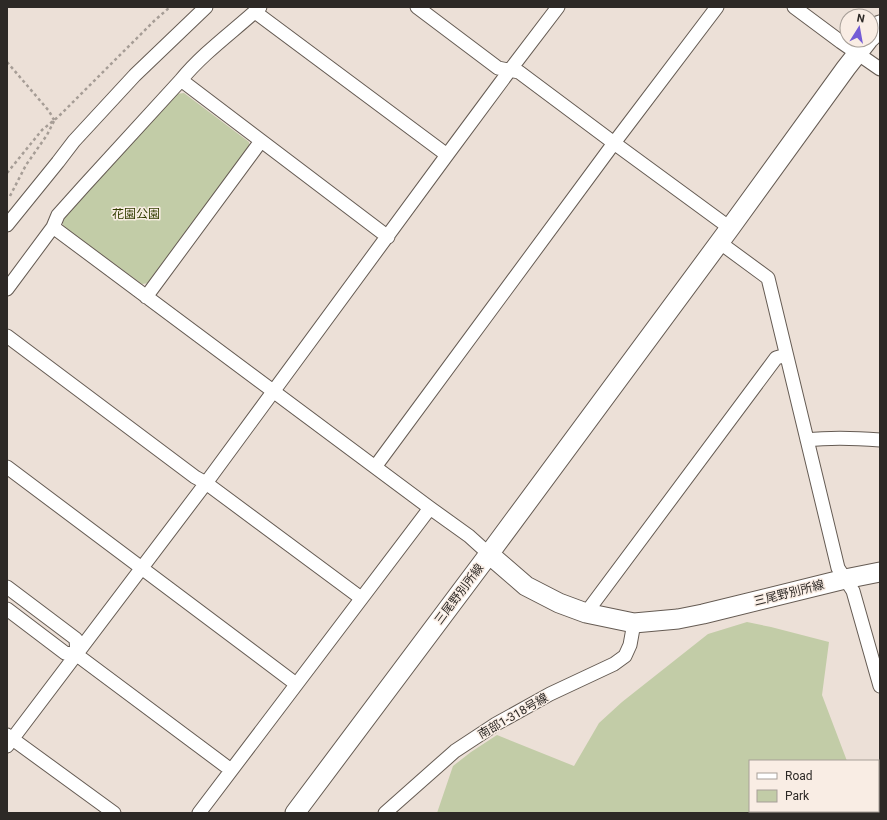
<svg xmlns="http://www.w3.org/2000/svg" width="887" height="820" font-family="Roboto,'Noto Sans JP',sans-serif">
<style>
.green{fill:#c2cca7}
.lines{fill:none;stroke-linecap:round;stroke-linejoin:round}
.street-casing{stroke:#655b53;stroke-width:15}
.secondary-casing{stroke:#655b53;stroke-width:21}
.path{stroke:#a69d96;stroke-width:2.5;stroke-dasharray:3 3;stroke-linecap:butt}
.street{stroke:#fff;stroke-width:13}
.secondary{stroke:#fff;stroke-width:19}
.labels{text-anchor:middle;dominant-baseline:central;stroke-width:3;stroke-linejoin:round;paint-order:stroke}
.park-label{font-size:12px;fill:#323d00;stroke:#f9ede4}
.street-label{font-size:12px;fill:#2d2926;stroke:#f9ede4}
</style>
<rect width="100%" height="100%" fill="#ece0d7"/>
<path class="green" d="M184,93L249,142V150L150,283L142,284L63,226V217L176,94Z
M747,622L771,627L829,642L822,695L847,761H750V811H871L872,813H437L453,766L471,752L497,735L574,766L599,723L622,702L708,634Z"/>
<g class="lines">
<defs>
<path id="street" d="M417,7L498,68L519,72L614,143L730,228
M794,7L841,42L880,69
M255,12L447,155
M181,80L388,237
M7,225L58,162L74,141L135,75L206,7
M53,227L430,508L469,536L489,554
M719,242L768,278L838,568L853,591L880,686
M7,289L53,227L58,215L84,186L181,80C204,52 234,31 260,7
M146,297L261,141
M7,336L195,477L206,483L361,598
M807,440C832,437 855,438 880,440
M7,467L296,684
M375,467L614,143L717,7
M7,587L76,639L77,655
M7,609L65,653L77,655L231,770
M586,613L776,358L786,355
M7,735L114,813
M7,746L206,483L447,155L510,70L558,7
M199,813L430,508
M385,813L455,751L496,724L550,694L614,664L625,656L630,645L634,623"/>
<path id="secondary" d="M871,37L880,25
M489,554L526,586L559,603L586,613L634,623L678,619L703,614L845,579L880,572
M295,813L489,554L730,228L846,68L868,40"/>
</defs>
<use href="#street" class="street-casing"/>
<use href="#secondary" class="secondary-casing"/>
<path class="path" d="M7,62L49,111L54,120
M7,173L42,130L58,117L154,21L170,7
M10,196L26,165L47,135L54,121"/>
<use href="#street" class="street"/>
<use href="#secondary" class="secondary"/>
</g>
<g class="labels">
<g class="park-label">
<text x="136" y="214">花園公園</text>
</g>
<g class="street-label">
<text transform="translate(789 593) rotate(-14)">三尾野別所線</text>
<text transform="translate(459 594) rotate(-53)">三尾野別所線</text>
<text transform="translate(513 716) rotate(-30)">南部1-318号線</text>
</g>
</g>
<rect width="887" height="820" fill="none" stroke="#2d2926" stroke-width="16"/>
<rect x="749" y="760" width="130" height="52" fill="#f9ede4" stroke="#a79f98"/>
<rect x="757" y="773" width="20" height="6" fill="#ffffff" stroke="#a79f98"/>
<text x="785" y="780" font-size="12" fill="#2d2926">Road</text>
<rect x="757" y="790" width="20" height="12" fill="#c2cca7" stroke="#a79f98"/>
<text x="785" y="800" font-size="12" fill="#2d2926">Park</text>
<g transform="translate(859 28) rotate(11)"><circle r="19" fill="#f9ede4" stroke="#a79f98"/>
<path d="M0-3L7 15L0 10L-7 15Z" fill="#745cd6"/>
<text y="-6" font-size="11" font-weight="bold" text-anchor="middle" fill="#2d2926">N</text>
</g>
</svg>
